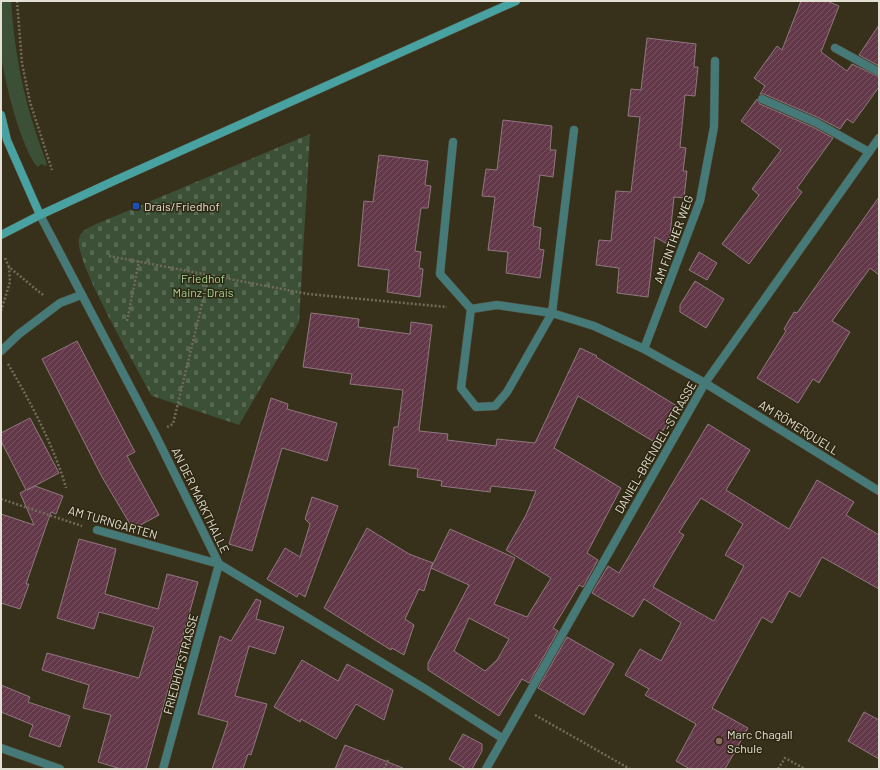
<svg xmlns="http://www.w3.org/2000/svg" width="880" height="770" font-family="Barlow,sans-serif">
<style>
.grass{fill:#3b5036}
.cemetery{fill:url(#cemetery-stones)}
.building{fill:url(#building-hatch);stroke:#917780;fill-rule:evenodd}
.lines{fill:none;stroke-linecap:round;stroke-linejoin:round}
.lane-casing{stroke:#534d38;stroke-width:9}
.street-casing{stroke:#534d38;stroke-width:9}
.secondary-casing{stroke:#534d38;stroke-width:9}
.path{stroke:#716b58;stroke-width:2.5;stroke-dasharray:2 2;stroke-linecap:butt}
.lane{stroke:#457a79;stroke-width:8}
.street{stroke:#457a79;stroke-width:8}
.secondary{stroke:#49a2a2;stroke-width:8}
.transit-dot{fill:#1a4fb4;stroke:#2d2712;stroke-width:1.5}
.education-dot{fill:#8d6e63;stroke:#2d2712;stroke-width:1.5}
.labels{text-anchor:middle;dominant-baseline:central;stroke-width:3;stroke-linejoin:round;paint-order:stroke}
.poi-label{font-size:12px;fill:#e4e0d3;stroke:#2d2712;text-anchor:start}
.street-label{font-size:12px;fill:#e4e0d3;stroke:#2d2712}
.park-label{font-size:12px;fill:#a5d398;stroke:#2d2712}
</style>
<defs>
<pattern id="cemetery-stones" width="16" height="16" patternUnits="userSpaceOnUse"><rect width="16" height="16" fill="#3b5036"/><path d="M2 7V4a2 2 0 0 1 4 0v3zM10 15v-3a2 2 0 0 1 4 0v3z" fill="#576952"/></pattern>
<pattern id="building-hatch" width="6" height="6" patternUnits="userSpaceOnUse"><rect width="6" height="6" fill="#633849"/><path d="M-1 1l2-2M0 6l6-6M5 7l2-2" fill="none" stroke="#795462"/></pattern>
</defs>
<rect width="100%" height="100%" fill="#37311b"/>
<path class="grass" d="M1,1H11C14,46 22,93 37,136C40,146 44,155 47,165L46,166L41,164L38,167C22,152 3,76 1,53C0,36 1,18 1,1Z"/>
<path class="cemetery" d="M310,134L299,322L239,425L152,396C138,370 74,261 79,239C80,231 88,228 94,225Z"/>
<path class="building" d="M801,1H827L839,6L821,52L847,71L852,64L879,77V87L853,123L847,119L840,129L819,118L764,94H760L765,86L754,78L777,46L782,50Z
M879,25V66L859,55Z
M647,38L696,44L694,67H698L695,96L685,95L680,147L686,148L683,171H687L684,198L674,197L669,245L655,237L648,297L617,293L619,268L596,265L599,240L611,241L616,191L631,192L640,117L628,116L631,89L641,90Z
M757,99L760,104L815,128L833,138L797,188L802,192L749,264L722,244L759,195L752,189L781,150L741,121Z
M503,120L552,126L550,150H556L553,177L540,175L533,226L541,228L539,249L544,250L540,278L506,273L508,252L488,250L495,197L482,196L486,169L497,170Z
M379,155L428,161L425,185L431,186L428,208H421L415,251L421,252L419,268L423,269L420,297L387,292L389,270L358,266L364,201L373,202Z
M879,197V275L870,268L832,321L850,332L819,383L813,379L798,403L757,378L786,331L784,329L794,312L797,313Z
M699,252L717,263L707,280L689,270Z
M695,281L724,299L706,328L680,312V305Z
M311,313L359,319L358,327L410,334L411,322L432,325L419,431L448,434L447,440L496,446L497,439L535,443L580,348L597,356L596,357L677,406L656,443L578,396L554,448L621,488L587,553L598,560L583,587L579,585L553,628L558,631L529,683L522,679L499,716L428,670V663L469,585L431,568L424,591L419,589L405,619L414,625L404,655L392,648L391,650L324,608L367,528L409,554L433,563L431,568L450,529L515,558L494,604L527,617L551,578L506,550L526,515L536,491L491,486L490,492L441,486L442,481L417,477L418,469L389,465L394,427H398L403,390L350,384L352,374L303,367ZM469,618L509,639L497,660L485,671L454,651Z
M77,341L135,452L127,456L159,515L133,529L102,477L42,359Z
M271,398L288,404L287,409L337,423L327,461L282,448L252,551L229,544Z
M30,418L59,473L27,490L35,486L63,496L56,514L51,512L26,584H29L20,609L1,603V514L34,525L20,493L26,490L1,441V433Z
M708,424L750,450L726,490L789,529L817,480L854,502L846,515L879,535V589L822,557L800,597L789,591L772,623L762,617L712,708L748,728L725,769H690L676,761L696,724L645,695L649,689L625,675L640,649L661,661L681,623L644,599L633,617L592,593L608,566L619,573L622,568ZM701,498L743,524L725,555L744,566L714,621L653,587L684,535L679,532Z
M312,497L338,506L305,597L299,593L297,597L267,579L285,548L300,557L310,524L305,519Z
M79,539L116,549L105,594L158,609L167,574L198,582L146,769H121L98,762L111,715L83,708L89,685L42,670L47,653L139,678L154,627L99,612L94,629L57,618Z
M256,599L261,601L256,619L284,627L275,654L249,646L235,696L267,704L251,755L248,754L243,769H212L228,722L198,714L220,636L231,641Z
M567,637L614,664L584,715L538,688Z
M302,660L338,681L347,664L393,690L384,720L356,704L336,739L301,719L300,722L274,707Z
M1,685L30,697L28,702L70,716L60,747L29,736L33,725L1,712Z
M864,712L879,720V759L848,741Z
M463,734L482,744V751L472,769H466L449,759Z
M345,745L403,768V769H335Z"/>
<g class="lines">
<defs>
<path id="lane" d="M835,48L879,72
M762,99L817,123L869,152"/>
<path id="street" d="M574,130L552,313L507,392L495,406L476,407L461,388L471,309L497,305L552,313L594,326L644,349L705,383L879,491
M453,142L440,274L471,309
M40,215L155,434L219,564L427,690L502,738
M644,349L700,201L714,127L715,61
M1,351L19,334L60,303L81,295
M97,530L219,564L163,769
M1,748L60,769
M486,769L705,383L879,138"/>
<path id="secondary" d="M1,115L7,140L40,215
M1,235L40,215L116,180L516,1"/>
</defs>
<use href="#lane" class="lane-casing"/>
<use href="#street" class="street-casing"/>
<use href="#secondary" class="secondary-casing"/>
<path class="path" d="M17,1L22,63L30,102L52,170
M109,256L209,275
M5,258L9,267L43,295
M1,311L10,282L9,267
M127,321L139,261
M8,364C29,399 55,448 66,488
M167,427L173,424L209,275L308,294L447,307
M1,499L82,526
M535,715L630,769
M384,769L388,760
M778,769L785,758L805,769"/>
<use href="#lane" class="lane"/>
<use href="#street" class="street"/>
<use href="#secondary" class="secondary"/>
</g>
<rect class="transit-dot" x="132" y="202" width="8" height="8" rx="2"/>
<circle class="education-dot" cx="719" cy="741" r="4"/>
<g class="labels">
<g class="poi-label">
<text x="144" y="206">Drais/Friedhof</text>
<text x="727" y="734">Marc Chagall<tspan x="727" dy="14">Schule</tspan></text>
</g>
<g class="street-label">
<text transform="translate(673 239) rotate(-70)">AM FINTHER WEG</text>
<text transform="translate(799 427) rotate(32)">AM RÖMERQUELL</text>
<text transform="translate(655 447) rotate(-60)">DANIEL-BRENDEL-STRASSE</text>
<text transform="translate(201 500) rotate(64)">AN DER MARKTHALLE</text>
<text transform="translate(113 522) rotate(16)">AM TURNGARTEN</text>
<text transform="translate(180 664) rotate(-75)">FRIEDHOFSTRASSE</text>
</g>
<g class="park-label">
<text x="203" y="278">Friedhof<tspan x="203" dy="14">Mainz-Drais</tspan></text>
</g>
</g>
<rect width="880" height="770" fill="none" stroke="#e4e0d3" stroke-width="4"/>
</svg>
